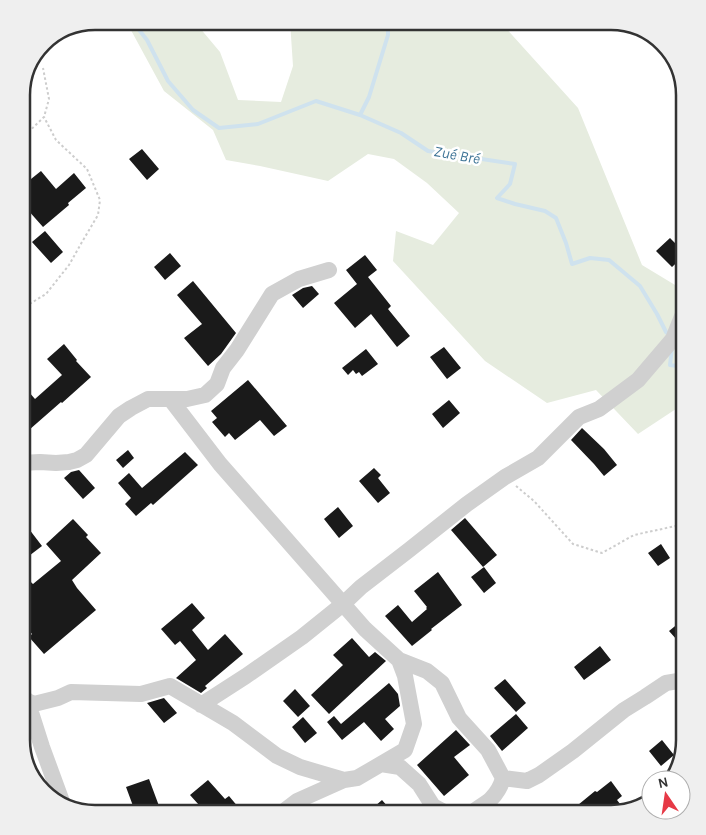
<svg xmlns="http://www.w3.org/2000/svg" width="706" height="835" font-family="Karla,sans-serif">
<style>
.green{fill:#e6ecdf}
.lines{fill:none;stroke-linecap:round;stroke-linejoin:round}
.stream{stroke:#cfe2ee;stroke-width:4}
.building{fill:#1a1a1a}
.path{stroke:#cdcdcd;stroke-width:2;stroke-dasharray:2.5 2.5;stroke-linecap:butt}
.minor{stroke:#d0d0d0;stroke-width:16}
.labels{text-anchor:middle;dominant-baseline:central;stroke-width:5;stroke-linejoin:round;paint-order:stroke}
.water-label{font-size:15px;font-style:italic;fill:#3f7597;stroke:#fff}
.rim{fill:none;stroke:#333;stroke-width:2.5}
</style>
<rect width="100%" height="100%" fill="#fff"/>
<path class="green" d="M126,21H194L220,52L238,100L281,102L293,66L290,21H438L504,26L578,108L642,265L685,291V409L682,405L638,434L596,390L547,403L485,361L393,261L396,231L433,245L459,213L427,183L394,159L368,154L328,181L260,166L226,160L213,130L164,91Z"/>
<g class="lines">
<path class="stream" d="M132,21L147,40L168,81L193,110L219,128L258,124L316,101L360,115L401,133L428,151L515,164L510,184L497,198L515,204L545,211L556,218L566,243L572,264L590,258L609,260L640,286L657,314L666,332L670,336
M360,115L369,97L388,35V21
M672,348L670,365L685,367"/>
</g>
<path class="building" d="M142,149L159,169L147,180L129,159Z
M41,171L56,189L74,173L86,188L68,203L69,205L43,227L27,209L21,214V187Z
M45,231L63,252L51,263L32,242Z
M670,238L685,253V255L672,267L656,251Z
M170,253L181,266L165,280L154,267Z
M365,255L377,270L368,277L391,306L388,309L410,336L397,347L371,314L355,328L334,303L357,284L346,270Z
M193,281L236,333L221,354L208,366L184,338L202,324L177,295Z
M312,286L319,294L303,308L292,295L303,288Z
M64,344L77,360L76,361L91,377L62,403L61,402L21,437V383L35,399L62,375L47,359Z
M444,347L461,368L447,379L430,357Z
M366,349L378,364L362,376L359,372L356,374L353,370L348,375L342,368Z
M248,380L287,426L274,436L260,420L235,440L229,433L225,437L212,422L217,418L211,411Z
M449,400L460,413L443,428L432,414Z
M582,428L604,449L617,465L604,476L594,464L571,440Z
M128,450L134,458L123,468L116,460Z
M185,452L198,465L153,505L151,503L136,516L125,504L131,498L118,483L129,473L142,488Z
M374,468L381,475L378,478L390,493L378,503L359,481Z
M79,470L95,488L83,499L64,478L71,472Z
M338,507L353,526L339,538L324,519Z
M465,518L497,555L483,567L451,530Z
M73,519L88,535L86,537L101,553L72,580L77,588L96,610L44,654L29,637L32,634L24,624L26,622L21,615V573L33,584L61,561L46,544Z
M29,529L42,546L21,562V534Z
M661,544L670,558L658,566L648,553Z
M484,567L496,583L484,593L471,577Z
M438,572L462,605L431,629L432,630L412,646L385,616L398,605L412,622L427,609L426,608L427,607L414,591Z
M192,603L205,618L192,630L208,650L225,634L243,654L205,686L207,688L201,693L176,678L196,660L180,641L175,645L161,629Z
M685,618V649L669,631Z
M352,638L369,657L375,652L386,661L329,714L311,695L343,665L333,655Z
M600,646L611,660L584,680L574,667Z
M505,679L526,703L516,712L494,688Z
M389,683L398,694L400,706L385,719L394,729L381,741L364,722L342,740L327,722L334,716L341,724Z
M295,689L310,706L298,717L283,701Z
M164,698L177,713L164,723L147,703Z
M516,714L528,728L502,751L490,736Z
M303,717L317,733L305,743L292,727Z
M456,730L470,745L454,757L469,775L444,796L417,765Z
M662,740L674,755L661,766L649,751Z
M149,779L162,814H136L126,787Z
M208,780L225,799L229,796L244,814H207L190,795Z
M611,781L622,796L617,800L624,809L612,814H567L595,791L597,792Z
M382,800L394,814H366Z"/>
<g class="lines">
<path class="path" d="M21,139L44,117L49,99L43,68
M21,309L46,294L69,265L82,242L98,215L100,200L87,169L56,140L44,117
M516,486L534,501L573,544L602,553L634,535L685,524"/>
<path class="minor" d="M171,400L220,464L365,629L399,660L427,671L442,683L459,718L488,750L503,778C501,786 497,793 491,799C485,805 478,807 471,814
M21,463L40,462L56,463L69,462L77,460L86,455L119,416L131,408L148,399H187L205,395L217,384L223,368L237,350L272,294L299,279L329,270
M21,698L34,704L58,698L71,692L141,694L170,686L233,723L277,756L300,767L344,780L357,778L405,750L414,724L405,676L399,660
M27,700L42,747L64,807
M201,705L246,676L302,637L343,604L361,587L409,550L467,504L505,477L538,458L579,417L599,409L638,380L673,339L685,309
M381,764L400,767L419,784L433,806L446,813L473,812
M503,778L527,781L539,775L573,751L624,710L645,697L666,683L678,681L685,683
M280,814L297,801L344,780"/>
</g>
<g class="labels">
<g class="water-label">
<text transform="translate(457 155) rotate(10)">Zué Bré</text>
</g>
</g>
<path d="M0 0H706V835H0ZM95 30H611A65 65 0 0 1 676 95V740A65 65 0 0 1 611 805H95A65 65 0 0 1 30 740V95A65 65 0 0 1 95 30Z" fill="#efefef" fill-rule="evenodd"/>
<path class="rim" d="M95 30H611A65 65 0 0 1 676 95V740A65 65 0 0 1 611 805H95A65 65 0 0 1 30 740V95A65 65 0 0 1 95 30Z"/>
<g transform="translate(666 795) rotate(347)"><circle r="24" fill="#ffffff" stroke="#adadad"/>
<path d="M0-4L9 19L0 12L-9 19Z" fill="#e63946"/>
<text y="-8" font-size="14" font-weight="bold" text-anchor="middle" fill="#333333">N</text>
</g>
</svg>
